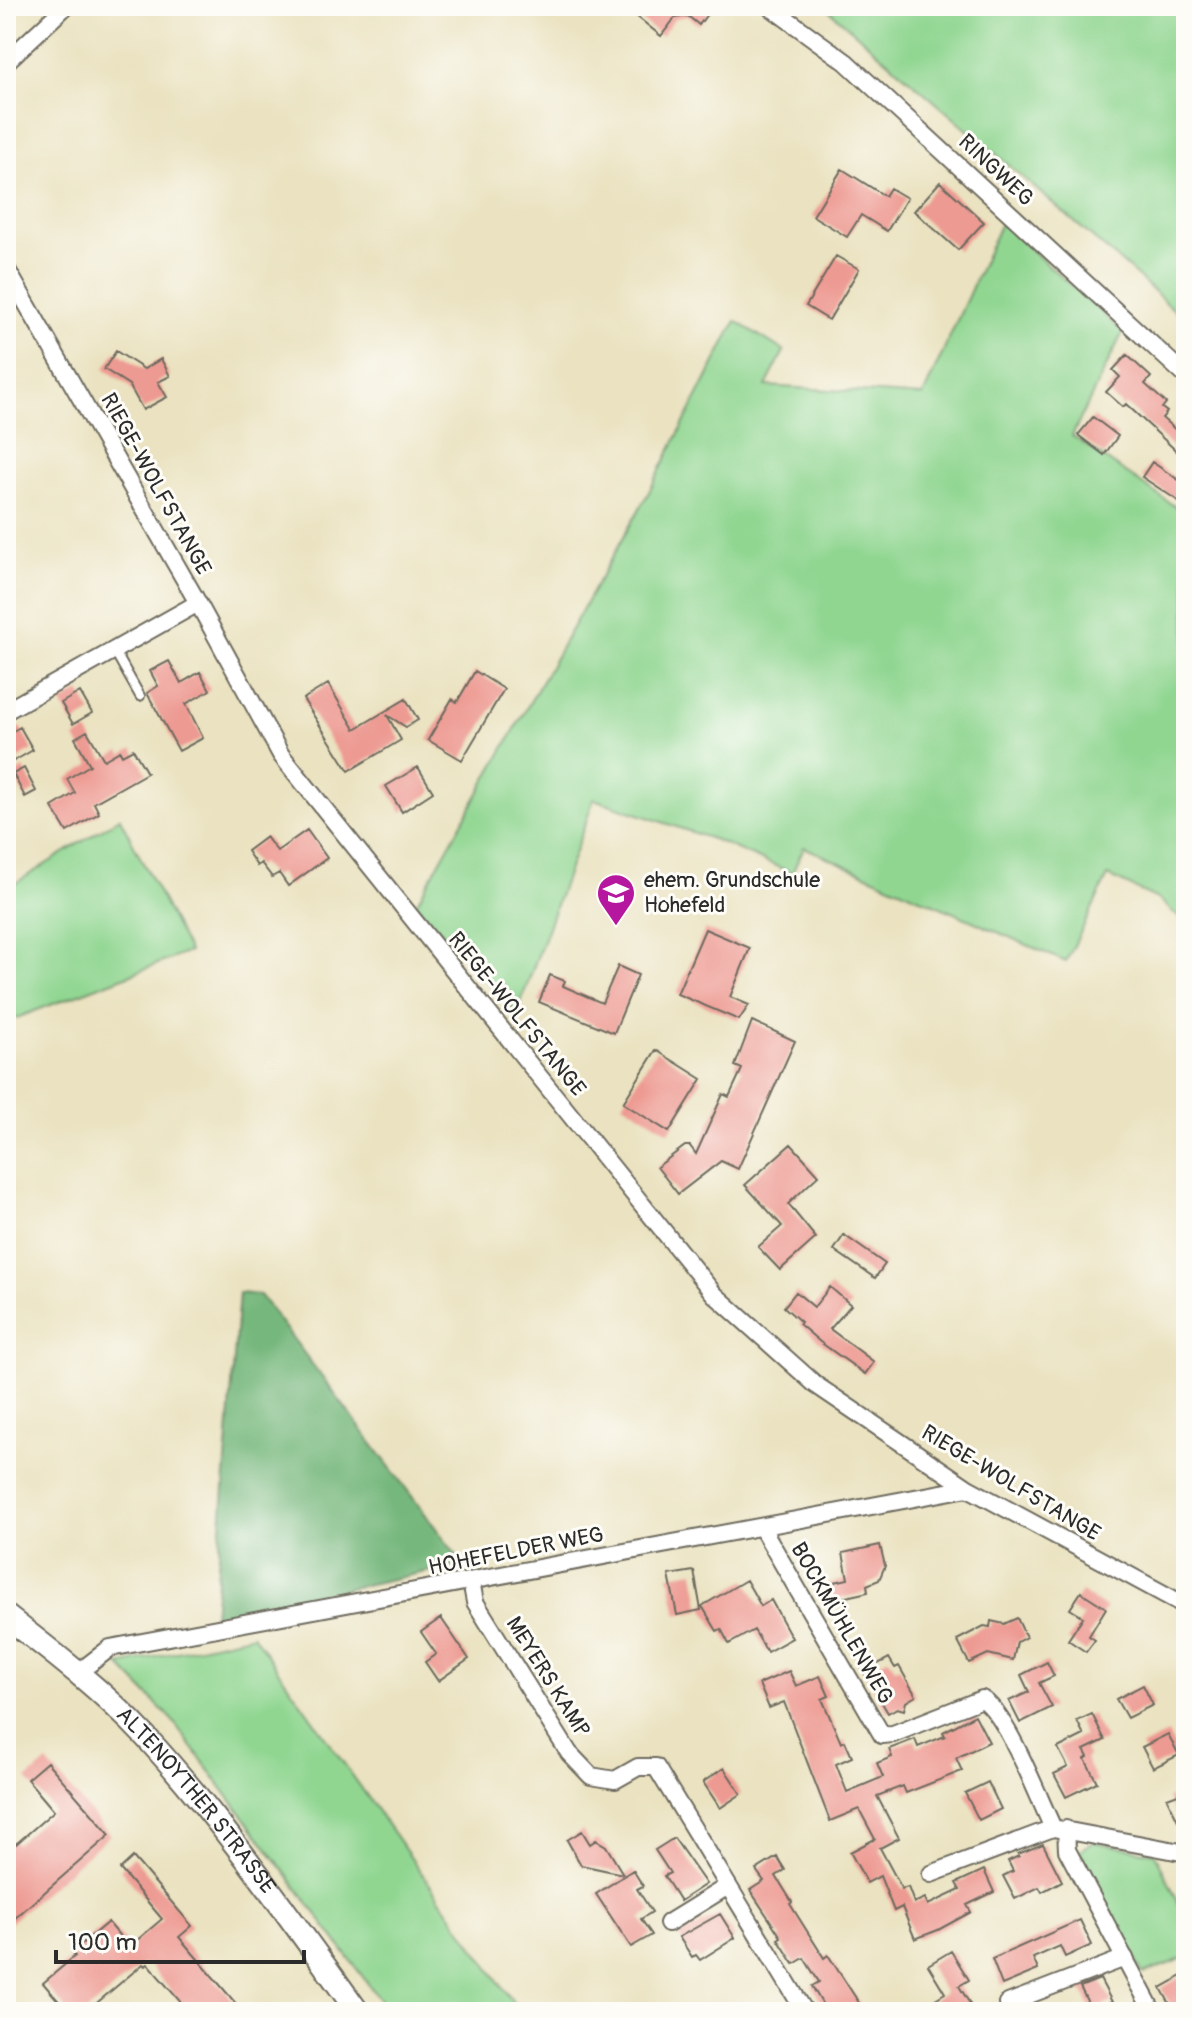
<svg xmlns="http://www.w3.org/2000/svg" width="1192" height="2018" font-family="Pangolin,sans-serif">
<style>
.green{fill:#90d691;stroke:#5e805e;stroke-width:2}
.forest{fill:#74b77b;stroke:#507153;stroke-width:2}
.building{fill:#ed9a92}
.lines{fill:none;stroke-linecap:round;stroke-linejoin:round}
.lane-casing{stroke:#6e6b5f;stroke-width:12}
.street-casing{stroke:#6e6b5f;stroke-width:20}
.secondary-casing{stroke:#6e6b5f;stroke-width:26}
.lane{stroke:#fff;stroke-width:8}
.street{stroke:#fff;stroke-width:16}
.secondary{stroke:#fff;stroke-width:22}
.labels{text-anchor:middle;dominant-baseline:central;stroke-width:6;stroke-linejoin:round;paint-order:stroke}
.street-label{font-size:22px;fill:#2b2b2b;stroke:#fdfcf7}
.poi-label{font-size:22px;fill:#2b2b2b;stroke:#fdfcf7;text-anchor:start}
</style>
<rect width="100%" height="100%" fill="#fdfcf7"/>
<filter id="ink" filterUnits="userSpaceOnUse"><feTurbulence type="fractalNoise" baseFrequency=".0125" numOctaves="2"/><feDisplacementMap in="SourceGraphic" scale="16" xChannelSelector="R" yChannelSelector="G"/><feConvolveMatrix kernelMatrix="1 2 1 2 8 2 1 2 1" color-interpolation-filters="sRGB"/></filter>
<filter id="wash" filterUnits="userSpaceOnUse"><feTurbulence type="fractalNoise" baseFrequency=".006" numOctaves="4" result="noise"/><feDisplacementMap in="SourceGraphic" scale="32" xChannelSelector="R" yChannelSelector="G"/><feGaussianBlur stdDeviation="1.8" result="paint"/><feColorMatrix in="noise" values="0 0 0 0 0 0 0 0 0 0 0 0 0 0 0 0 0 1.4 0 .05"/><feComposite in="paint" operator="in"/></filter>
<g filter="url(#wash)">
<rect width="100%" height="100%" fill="#eae2c0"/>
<path class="green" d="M824,6H1186V321L1136,275Z
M1001,223L1123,332L1072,436L1186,514V924L1160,900L1108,876L1066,962L804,847L792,873L718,841L594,799L517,1013L416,904L650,490L736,321L784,351L766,386L923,396Z
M120,818L189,952L6,1022V889Z
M253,1635L520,2012H389L172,1720L119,1665Z
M1093,1842L1155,1853L1186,1919V1957L1143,1974L1078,1852Z"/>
<path class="forest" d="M239,1293L260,1295L463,1564L214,1617Z"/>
<g id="blocks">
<path class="building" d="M641,6H713L699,25L688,16L675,18L661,36L635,15Z
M842,169L885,196L890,188L907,198L887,231L861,215L847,237L813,216Z
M940,182L984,222L958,250L914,211Z
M836,256L859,269L829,320L806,306Z
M116,351L144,369L161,359L170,376L158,382L167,397L143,410L129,385L104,369Z
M1127,355L1151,377L1145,384L1166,403L1162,408L1167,412L1162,418L1186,439V460L1126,404L1123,407L1106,392L1120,377L1113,370Z
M1093,417L1118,436L1104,455L1078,435Z
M1152,462L1186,485V506L1142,477Z
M169,661L181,683L200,672L210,690L186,704L203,738L179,751L147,693L158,686L150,671Z
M475,671L504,689L462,760L428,740L452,699L457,702Z
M328,684L355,729L406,699L418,720L406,727L387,715L401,740L349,771L303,699Z
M80,692L92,713L73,724L61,703Z
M20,727L33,750L14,761L6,748V735Z
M87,731L104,760L120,751L122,755L133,749L147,773L94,803L99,813L67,832L52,807L75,793L67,779L90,765L75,738Z
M418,767L433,792L402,812L386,786Z
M24,768L36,791L25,797L13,774Z
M307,830L327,858L288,886L279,873L272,877L261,863L257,866L247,851L266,837L277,851Z
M705,929L750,948L730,997L749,1005L739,1020L677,994Z
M618,966L638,975L614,1033L539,1002L550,975L565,981L563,986L602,1003Z
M752,1021L795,1041L738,1169L721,1161L678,1194L657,1167L685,1146H690L696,1154L723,1094L729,1097L742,1069L735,1066Z
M656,1050L702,1079L669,1132L623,1103Z
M791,1144L819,1175L788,1204L816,1238L780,1270L758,1247L782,1226L745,1185Z
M844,1235L885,1264L875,1278L834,1250Z
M830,1287L851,1305L830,1329L874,1362L865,1374L820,1342L799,1324L801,1322L784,1307L796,1292L814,1307Z
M880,1545L885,1566L879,1580L867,1585L868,1592L824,1602L821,1585L848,1579L843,1553Z
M694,1571L701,1610L677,1615L669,1575Z
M746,1580L761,1606L771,1600L792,1638L767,1652L754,1630L729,1644L721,1629L717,1631L702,1606Z
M1081,1592L1106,1608L1089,1636L1095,1640L1086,1652L1068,1640L1083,1617L1070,1609Z
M441,1618L469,1659L438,1681L425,1662L436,1654L421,1632Z
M1017,1618L1026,1637L1017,1642L1013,1660L988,1654L969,1663L957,1640L984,1626L990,1627L991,1621L1004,1624Z
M889,1658L895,1668L899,1666L916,1696L906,1702L904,1710L897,1708L888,1713L862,1669L876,1661L878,1664Z
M1047,1662L1054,1676L1039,1683L1052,1707L1020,1723L1009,1701L1029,1692L1021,1675Z
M789,1671L796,1686L820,1676L829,1696L822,1699L841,1743L845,1741L852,1757L836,1764L847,1792L883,1777L877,1763L892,1757L889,1749L915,1739L918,1747L945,1736L943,1732L975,1715L989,1742L956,1758L962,1771L906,1793L903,1786L877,1796L899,1838L880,1848L902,1889L908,1887L914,1903L925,1898L928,1905L960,1890L956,1883L984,1870L994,1892L967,1905L971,1912L938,1930L915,1939L902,1907L894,1911L880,1876L867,1883L850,1852L875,1839L859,1809L830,1821L784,1702L769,1708L759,1684Z
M1143,1685L1153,1705L1127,1718L1116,1699Z
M1092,1714L1105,1740L1084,1750L1088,1757L1085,1759L1097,1782L1066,1797L1054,1774L1068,1767L1058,1748L1084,1735L1077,1721Z
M1168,1734L1179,1755L1153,1768L1142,1747Z
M47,1762L110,1835L6,1926V1847L13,1840L16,1844L54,1811L27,1779Z
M724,1768L741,1794L720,1808L703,1782Z
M988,1782L1001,1809L979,1820L965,1793Z
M1186,1791V1837L1167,1798Z
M582,1831L590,1844L596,1840L606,1846L623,1874L581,1865L567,1840Z
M674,1838L706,1884L680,1901L664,1876L670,1873L655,1850Z
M1043,1844L1062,1881L1042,1892L1039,1887L1015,1899L1003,1876L1013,1871L1008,1861L1019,1856L1018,1854Z
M133,1857L192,1926L179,1937L238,2006L231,2012H189L148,1964L145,1966L143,1964L86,2012H68L43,1983L75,1956L72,1952L108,1922L129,1947L162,1919L120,1869Z
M777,1857L785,1870L776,1876L792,1902L790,1904L824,1958L828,1955L865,2012H844L840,2007L829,2012L824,2007L812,1986L819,1982L804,1958L794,1964L778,1939L781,1937L750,1890L764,1881L756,1870Z
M633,1870L643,1886L637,1889L652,1912L641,1919L652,1935L631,1947L596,1894Z
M720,1914L735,1938L700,1960L696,1955L692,1957L679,1937Z
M1080,1920L1092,1945L1065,1957L1060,1946L1033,1958L1038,1970L1002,1985L992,1959Z
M951,1951L969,1980L959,1986L970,2004L957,2012H914L945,1993L928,1965Z
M1186,1974V2000L1172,2008L1161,1988Z
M1100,1979L1112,2002L1092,2011L1080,1987Z"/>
</g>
</g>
<g filter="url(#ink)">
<use href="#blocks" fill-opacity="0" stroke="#6e6b5f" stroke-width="2"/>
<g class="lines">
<defs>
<path id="lane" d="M114,650L140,696"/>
<path id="street" d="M769,6L846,62L1186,376
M6,62L66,6
M6,268L198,603L281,755L714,1294L816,1385L968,1488L1186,1606
M6,711L198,603
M762,1528L882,1735L893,1734L982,1699C1006,1712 1039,1799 1053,1828L1186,1853
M471,1581L475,1602L569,1753L591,1776L615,1780L638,1767H656L805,2012
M79,1672L110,1648L968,1488
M1066,1829L1067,1850L1153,2012
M931,1874L1053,1828
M668,1923L728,1886
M1008,2003L1125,1958
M6,2010L8,2012"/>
<g id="secondary">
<path id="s1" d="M6,1616C55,1654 103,1691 145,1736C223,1821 290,1918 358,2012"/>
</g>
</defs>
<use href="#lane" class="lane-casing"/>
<use href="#street" class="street-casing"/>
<use href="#secondary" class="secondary-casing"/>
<use href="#lane" class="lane"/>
<use href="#street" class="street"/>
<use href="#secondary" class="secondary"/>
</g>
</g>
<defs>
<symbol id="school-pin" viewBox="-11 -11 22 30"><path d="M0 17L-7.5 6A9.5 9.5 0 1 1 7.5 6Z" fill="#b5179e" stroke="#fdfcf7"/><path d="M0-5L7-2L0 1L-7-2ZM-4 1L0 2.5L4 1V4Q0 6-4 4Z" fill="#fff"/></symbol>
</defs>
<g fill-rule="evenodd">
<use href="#school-pin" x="594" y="871" width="44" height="60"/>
</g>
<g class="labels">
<g class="street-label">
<text transform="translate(996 170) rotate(43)">RINGWEG</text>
<text transform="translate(156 484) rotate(61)">RIEGE-WOLFSTANGE</text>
<text transform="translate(517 1014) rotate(51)">RIEGE-WOLFSTANGE</text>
<text transform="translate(1011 1483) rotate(31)">RIEGE-WOLFSTANGE</text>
<text transform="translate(516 1551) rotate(-11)">HOHEFELDER WEG</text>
<text transform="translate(842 1623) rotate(60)">BOCKMÜHLENWEG</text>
<text transform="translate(548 1677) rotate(58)">MEYERS KAMP</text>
<text stroke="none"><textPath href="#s1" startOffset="266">ALTENOYTHER STRASSE</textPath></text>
</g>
<g class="poi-label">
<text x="644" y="880">ehem. Grundschule<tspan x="644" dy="25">Hohefeld</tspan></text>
</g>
</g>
<rect width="1192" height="2018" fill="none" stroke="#fdfcf7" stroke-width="32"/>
<path d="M56 1950v12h248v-12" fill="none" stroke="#2b2b2b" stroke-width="4"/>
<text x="68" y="1950" font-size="24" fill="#2b2b2b" stroke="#fdfcf7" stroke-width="6" paint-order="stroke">100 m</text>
</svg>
